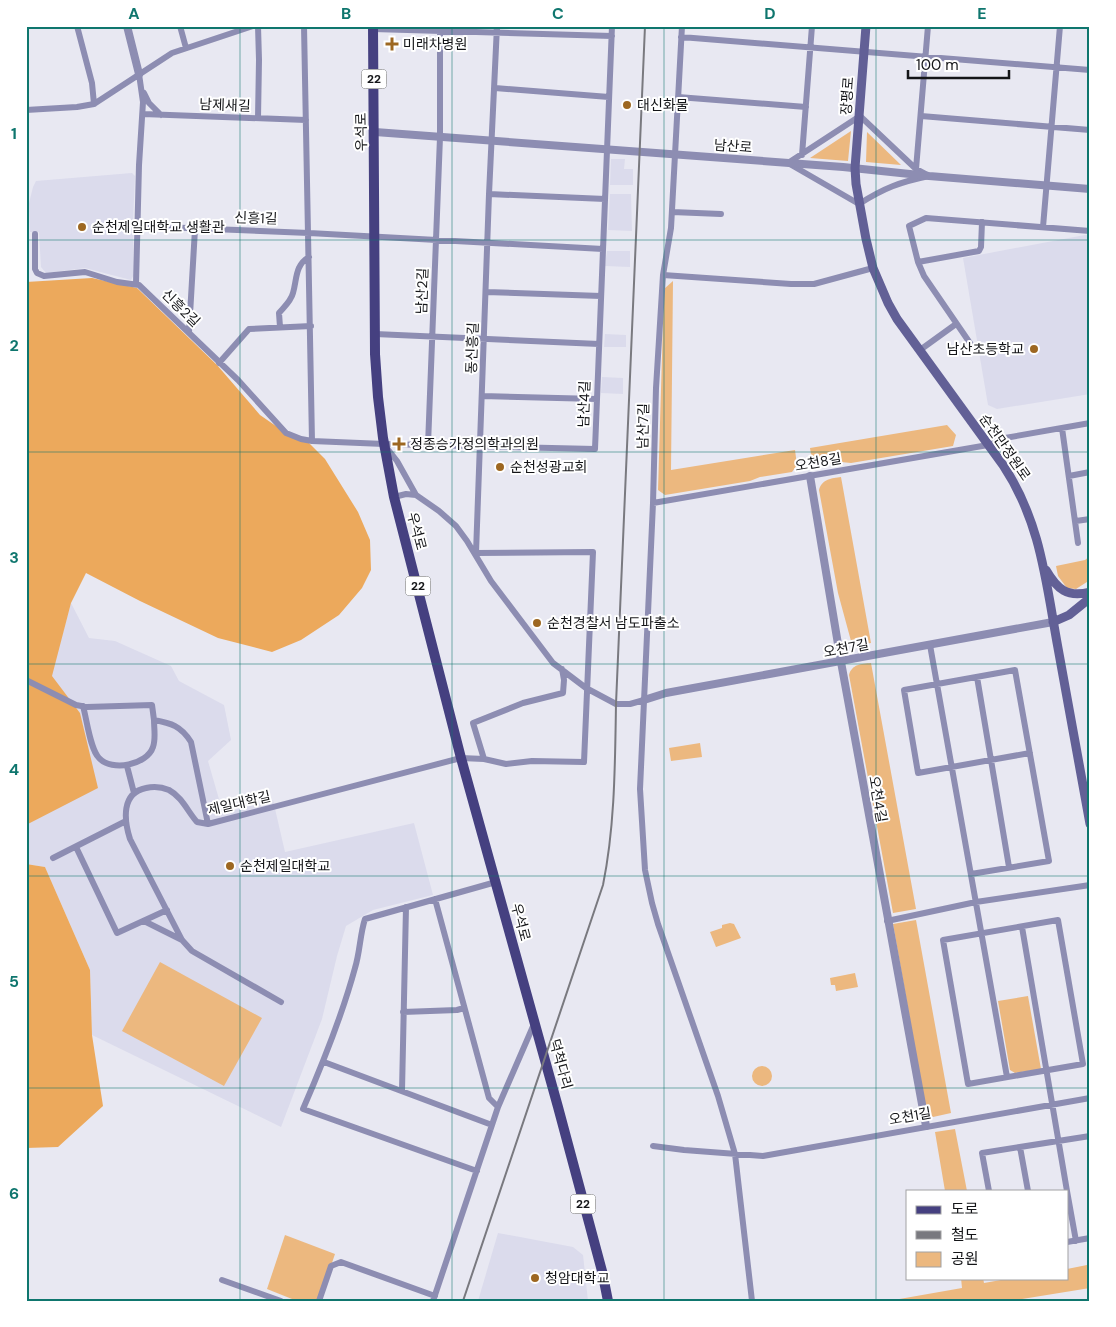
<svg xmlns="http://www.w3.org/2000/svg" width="1116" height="1327" font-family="'DM Sans','Noto Sans KR',sans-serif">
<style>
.built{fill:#dbdbec}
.green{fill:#ecb87f}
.forest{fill:#eca95c}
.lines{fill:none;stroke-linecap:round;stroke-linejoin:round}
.minor{stroke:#8d8db2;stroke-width:6}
.tertiary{stroke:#8d8db2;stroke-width:8}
.secondary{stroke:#626096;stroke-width:9}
.primary{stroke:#454080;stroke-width:10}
.rail{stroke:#79797f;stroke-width:2}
.grid{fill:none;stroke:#0f766e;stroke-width:1;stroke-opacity:0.55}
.poi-dot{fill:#9d6721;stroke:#fff;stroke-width:2}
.labels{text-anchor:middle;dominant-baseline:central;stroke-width:4;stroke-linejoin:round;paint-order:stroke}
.shield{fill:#fff;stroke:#5a5b5d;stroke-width:1}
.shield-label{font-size:12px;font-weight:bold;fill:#141518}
.poi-label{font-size:14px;fill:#141518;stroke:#fff;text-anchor:start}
.street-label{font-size:14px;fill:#141518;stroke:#fff}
.neatline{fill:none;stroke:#0f766e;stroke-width:2}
.grid-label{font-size:16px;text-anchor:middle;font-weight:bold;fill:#0f766e}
</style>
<rect width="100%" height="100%" fill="#e8e8f2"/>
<path class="built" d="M611,159H625L624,169H633V185H610Z
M132,173L135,176L133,222L134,275L131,280L85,268L46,273L41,267L39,232H30L29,203L33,187L36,181Z
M610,194H631L632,231L608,230Z
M1090,234V394L997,409L988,405L963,258Z
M607,251H630V267L605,266Z
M605,334L626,335V347H604Z
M602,377L623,378V394L601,393Z
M71,603L89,638L115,641L171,666L179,681L224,705L231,740L208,761L223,813L273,800L285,852L414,823L433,895L373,910L346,926L337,956L322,1019L281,1127L92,1035L90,970L45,867L26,864V825L28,824L80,713L51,676Z
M498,1233L573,1247L583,1255L588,1301H478Z"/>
<path class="green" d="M851,131L848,161L810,158Z
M867,132L901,165L866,162Z
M673,281L671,470L795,450L797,465L792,472L760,477L750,481L665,495L658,490L664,289Z
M947,425L956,435L953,446L851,463L841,462L819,465L812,461L810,448Z
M841,477L871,643L858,645L851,641L838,593L819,490C822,479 832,478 841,477Z
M1090,556V580L1076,589L1067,588L1058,576L1056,566L1085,560Z
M871,663L916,909L893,913L849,675C852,664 861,664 871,663Z
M700,743L702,757L671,761L669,748Z
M916,920L951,1113L933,1117L926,1110L893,924Z
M730,923L734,924L741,938L716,947L710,932L722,928V925Z
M160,962L262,1018L224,1086L122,1031Z
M855,973L858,987L836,991L835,985H831L830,978Z
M1028,996L1041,1069L1015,1073L1010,1070L998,1001Z
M752 1076a10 10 0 1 1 20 0a10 10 0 1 1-20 0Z
M955,1129L967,1191H945L935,1132Z
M285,1235L335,1254L319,1301H297L267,1289Z
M1087,1265L1088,1272H1090V1288L1009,1301H888L962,1288L961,1278H983L984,1283L1012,1278H1067V1269Z"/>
<path class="forest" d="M92,278L137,288L217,365L260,415L286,433L306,440L325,459L358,512L370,540L371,570L362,588L339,615L301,640L272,652L218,638L140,601L86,573L71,603L52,676L80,713L98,788L26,825V282Z
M26,864L45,867L90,970L92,1035L103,1106L58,1147L26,1148Z"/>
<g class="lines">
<path class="minor" d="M77,26L92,83L94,104
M180,26L186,48
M304,26L312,441L384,444L595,449L612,26
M682,26L671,228L663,275L656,388L653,503L640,789L645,870L652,903L658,924L718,1096L735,1154L752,1301
M373,29L612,36
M681,37L1090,70
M495,88L609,97
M144,93L149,103L161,115
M678,97L806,107
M26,110L77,107L94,104L172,53L253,26
M143,114L306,120
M860,116L916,169L929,176C900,182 884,188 859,204L788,163Z
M921,116L1090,130
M258,118L259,60L258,26
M802,155L812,26
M916,169L928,26
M489,194L605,199
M672,212L721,214
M137,226L309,233L603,249
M1043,227L1060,26
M35,234V269L37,273L44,276L85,272L117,282L139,285L238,380L286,433L301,439L312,441
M918,262L979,251L981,247L982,222
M663,275L791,284H814L873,268
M136,284L139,165L143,102L139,74
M486,292L601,296
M280,327L279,313C285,306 291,301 293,293C297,279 295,265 309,257
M189,332L195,229
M375,334L599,344
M972,346L924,276L918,262L909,226L926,218L1090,231
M920,350L956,324
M219,363L249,329L311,326
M482,396L597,399
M1062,428L1078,543
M428,445L440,137V26
M386,447L397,461L416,495
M1069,476L1090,472
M394,497L406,494L416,495L439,511L456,526L467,541L491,581L553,663L586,688L616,704H630L644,700
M653,503L988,445L1005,438L1090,423
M1076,521L1090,519
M475,553H476L489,194L497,26
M476,553L593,552L584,762L532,761L506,764L484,759
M930,645L1007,1077
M977,677L1009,867
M26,680L76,705L87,707L152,705L154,720C171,723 181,726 191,742L208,824
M83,706C87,720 90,749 99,758C112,772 147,765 153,747C156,739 154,729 154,720
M127,766L134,793
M76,847L117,933L167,910
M53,858L126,821
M971,874L1049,861L1015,670L904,690L918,773L1030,753
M435,899L489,1098L498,1107
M1058,920L1083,1064L968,1084L943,940Z
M144,921L182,940
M887,921L976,902L1090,885
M1022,927L1067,1191
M281,1002L192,951L182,940L130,839C124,820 121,793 146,788C154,786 162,787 169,790C182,797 188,812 197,822L208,824L461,758L484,759L473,723L523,703L563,693L564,680L562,669
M403,1012L457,1010L464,1008
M324,1062L492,1125
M402,1091L406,907
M653,1146L684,1150L763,1156L1090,1098
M1020,1147L1028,1191
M477,1171L303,1109C323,1063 342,1016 355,968C360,952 360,934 365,919L496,882
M989,1191L982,1153L1090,1136
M1067,1191L1076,1241
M1067,1242L1090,1238
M222,1280L281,1301
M319,1301L331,1266L341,1262L435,1296
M433,1301L498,1107L534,1024"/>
<path class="tertiary" d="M127,26L139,74
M375,132L843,167L929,176L1090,189
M810,476L841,662L926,1126
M644,700L666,693L1053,622"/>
<path class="secondary" d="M866,26L855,168L856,184L866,239L873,268L888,303L897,319L1003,465C1041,522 1046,583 1058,648C1069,707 1079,765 1090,824
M1046,570C1057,589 1067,598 1090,592
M1053,622L1069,615L1090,598"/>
<path class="primary" d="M373,26L375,354L378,397L383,438L394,497L461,758L558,1107L602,1271L608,1301"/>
<path class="rail" d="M463,1301L603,885C615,826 615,764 616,704L645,26"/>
</g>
<path class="grid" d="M240,26V1301M452,26V1301M664,26V1301M876,26V1301M26,240H1090M26,452H1090M26,664H1090M26,876H1090M26,1088H1090"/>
<g class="poi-dot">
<path d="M389.5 36.5h5v5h5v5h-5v5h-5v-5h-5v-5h5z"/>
<circle cx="627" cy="105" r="5"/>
<circle cx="82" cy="227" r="5"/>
<circle cx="1034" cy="349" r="5"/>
<path d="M396.5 436.5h5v5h5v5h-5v5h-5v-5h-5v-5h5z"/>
<circle cx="500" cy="467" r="5"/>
<circle cx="537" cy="623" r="5"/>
<circle cx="230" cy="866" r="5"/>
<circle cx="535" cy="1278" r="5"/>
</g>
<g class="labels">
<g class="shield">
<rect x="361.5" y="69.5" width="25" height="19" rx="4"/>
<rect x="405.5" y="576.5" width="25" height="19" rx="4"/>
<rect x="570.5" y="1194.5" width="25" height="19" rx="4"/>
</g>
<g class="shield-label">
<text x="374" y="79">22</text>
<text x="418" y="586">22</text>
<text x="583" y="1204">22</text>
</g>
<g class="poi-label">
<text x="403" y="44">미래차병원</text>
<text x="637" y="105">대신화물</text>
<text x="92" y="227">순천제일대학교 생활관</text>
<text x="1024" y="349" text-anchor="end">남산초등학교</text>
<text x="410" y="444">정종승가정의학과의원</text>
<text x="510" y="467">순천성광교회</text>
<text x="547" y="623">순천경찰서 남도파출소</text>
<text x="240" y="866">순천제일대학교</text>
<text x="545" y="1278">청암대학교</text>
</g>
<g class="street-label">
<text transform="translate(847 96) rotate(-86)">장평로</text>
<text transform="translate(225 105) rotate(2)">남제새길</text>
<text transform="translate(361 132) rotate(-91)">우석로</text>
<text transform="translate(733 146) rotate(4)">남산로</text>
<text transform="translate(256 218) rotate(2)">신흥1길</text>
<text transform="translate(422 291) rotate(-88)">남산2길</text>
<text transform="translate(181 308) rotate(44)">신흥2길</text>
<text transform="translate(472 348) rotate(-88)">동신흥길</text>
<text transform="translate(584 404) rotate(-88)">남산4길</text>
<text transform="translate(643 426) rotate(-89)">남산7길</text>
<text transform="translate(1005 447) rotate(55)">순천만정원로</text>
<text transform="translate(818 462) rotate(-10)">오천8길</text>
<text transform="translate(417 531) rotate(75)">우석로</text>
<text transform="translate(846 648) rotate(-11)">오천7길</text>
<text transform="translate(878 799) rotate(80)">오천4길</text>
<text transform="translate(239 803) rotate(-13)">제일대학길</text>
<text transform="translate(521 922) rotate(75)">우석로</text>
<text transform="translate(561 1064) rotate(75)">덕척다리</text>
<text transform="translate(910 1116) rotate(-10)">오천1길</text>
</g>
</g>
<rect width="1116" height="1327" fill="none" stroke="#ffffff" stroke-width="55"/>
<rect x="906" y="1190" width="162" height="90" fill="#ffffff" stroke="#a1a1a3"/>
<rect x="916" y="1206" width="25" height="8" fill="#454080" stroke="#a1a1a3"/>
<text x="951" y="1214" font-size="15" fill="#141518">도로</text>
<rect x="916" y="1231" width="25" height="8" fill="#79797f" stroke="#a1a1a3"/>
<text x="951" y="1240" font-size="15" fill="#141518">철도</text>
<rect x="916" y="1252" width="25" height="15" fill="#ecb87f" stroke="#a1a1a3"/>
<text x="951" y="1264" font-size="15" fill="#141518">공원</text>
<path d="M908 70v8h101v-8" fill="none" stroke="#141518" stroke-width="2.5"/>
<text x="916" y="70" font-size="15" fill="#141518" stroke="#ffffff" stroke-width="4" paint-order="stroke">100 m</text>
<rect x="28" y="28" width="1060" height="1272" class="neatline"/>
<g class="grid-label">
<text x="134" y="19">A</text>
<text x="346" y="19">B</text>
<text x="558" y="19">C</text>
<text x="770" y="19">D</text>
<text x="982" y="19">E</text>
<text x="14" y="139">1</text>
<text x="14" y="351">2</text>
<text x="14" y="563">3</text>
<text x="14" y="775">4</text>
<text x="14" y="987">5</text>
<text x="14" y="1199">6</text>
</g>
</svg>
